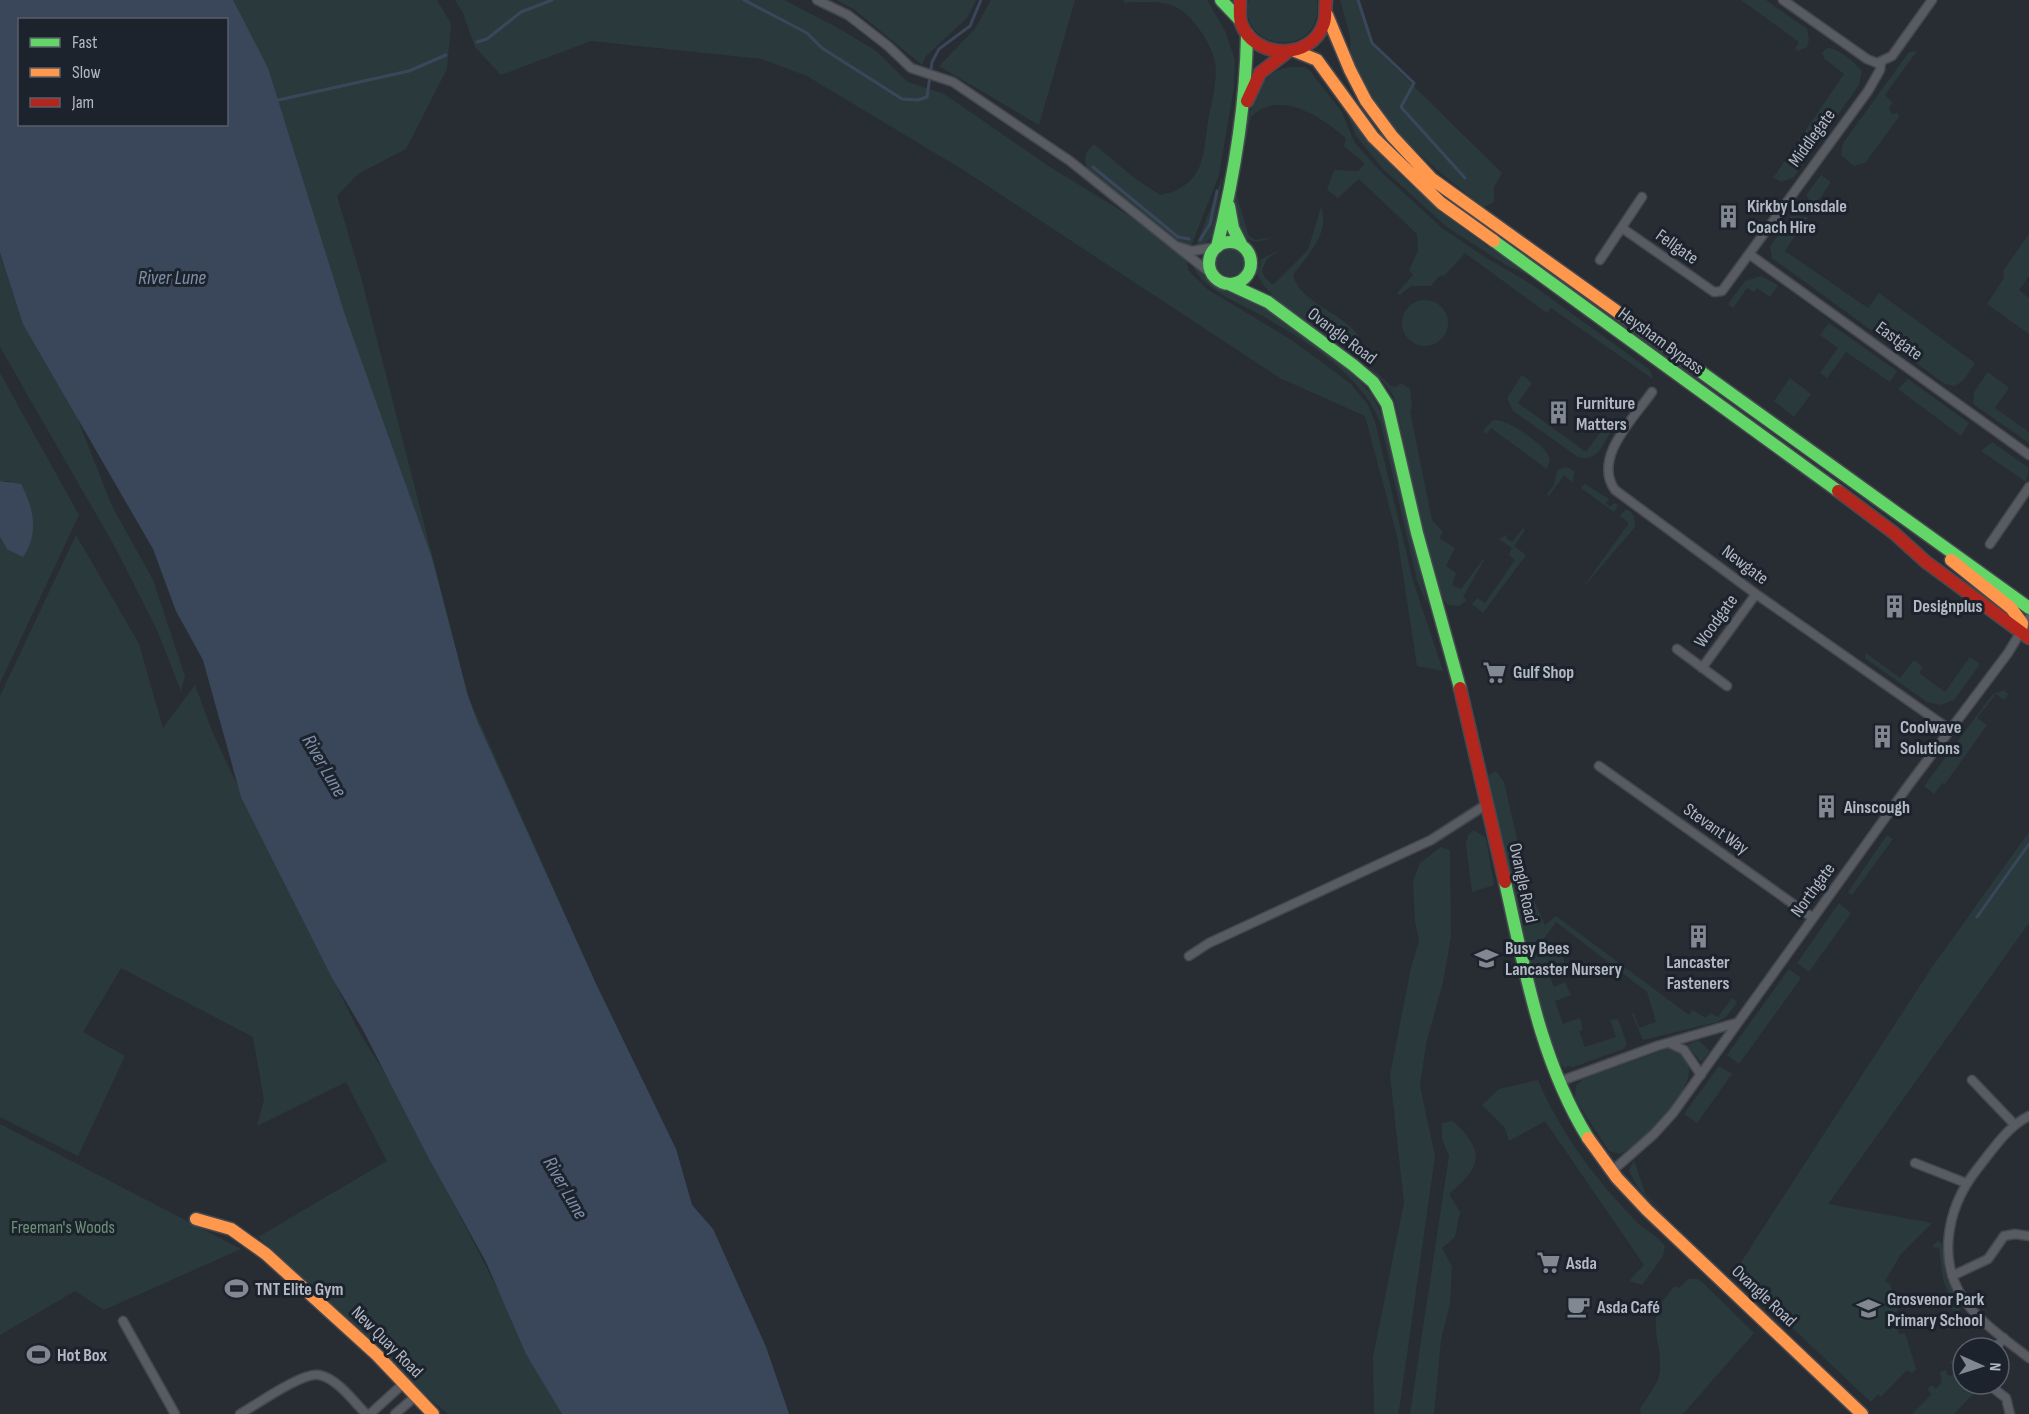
<svg xmlns="http://www.w3.org/2000/svg" width="2029" height="1414" font-family="'Sofia Sans Condensed',sans-serif">
<style>
.green{fill:#2a3a3c}
.water{fill:#3a475b;fill-rule:evenodd}
.lines{fill:none;stroke-linecap:round;stroke-linejoin:round}
.stream{stroke:#3a475b;stroke-width:3}
.street-casing{stroke:#44484d;stroke-width:11}
.fast-casing{stroke:#464950;stroke-width:15}
.slow-casing{stroke:#464950;stroke-width:15}
.jam-casing{stroke:#464950;stroke-width:15}
.street{stroke:#585b62;stroke-width:8}
.fast{stroke:#63d668;stroke-width:12}
.slow{stroke:#ff974d;stroke-width:12}
.jam{stroke:#b3261e;stroke-width:12}
.labels{text-anchor:middle;dominant-baseline:central;stroke-width:6;stroke-linejoin:round;paint-order:stroke}
.street-label{font-size:18px;fill:#b3b9c4;stroke:#1d232d}
.poi-label{font-size:18px;font-weight:bold;fill:#b3b9c4;stroke:#1d232d;text-anchor:start}
.park-label{font-size:18px;fill:#6c9275;stroke:#1d232d}
.water-label{font-size:20px;font-style:italic;fill:#7e90a9;stroke:#1d232d}
</style>
<rect width="100%" height="100%" fill="#282d33"/>
<path class="green" d="M178,0H437L451,24L447,69L406,149L358,174L337,196L361,277L468,696L597,986L676,1149L692,1205L713,1229L766,1347L789,1414H742L226,124V20Z
M455,0H784L840,29L876,51L908,82L944,94L1050,167L1128,215L1187,259L1188,270L1207,289L1293,341L1351,384L1368,405L1375,422L1413,581L1443,671L1417,666L1397,536L1365,416L1280,378L965,171L807,76L762,59L591,41L501,75L475,47L463,13Z
M836,0H976L967,18L926,56L922,65L854,9Z
M991,0H1075L1039,125L939,66L974,30Z
M1124,0H1207L1225,31L1235,60L1234,87L1219,175L1191,246C1168,242 1108,185 1087,168C1083,157 1086,152 1094,144L1133,177L1160,195C1174,193 1186,187 1195,175C1205,161 1205,139 1208,122C1211,104 1218,81 1215,62C1211,43 1191,11 1171,5C1157,1 1140,2 1125,3Z
M1249,0H1317C1324,62 1235,51 1249,0Z
M1340,0H1360L1371,44L1502,173L1494,187V202L1484,207C1432,167 1371,120 1351,54C1349,48 1351,42 1350,36C1347,24 1343,12 1340,0Z
M1741,0H1766L1807,29L1809,40L1807,47L1798,51L1795,49L1799,42Z
M1827,48C1839,48 1854,62 1862,71L1859,85L1794,177L1782,182L1773,178L1844,74L1825,59L1822,53Z
M1917,51L1885,95L1895,106L1891,104L1889,108L1892,114L1898,113L1899,117L1865,163L1854,166L1841,155L1843,143L1909,52Z
M1289,67H1305L1310,71L1342,112L1354,142L1381,172L1442,228L1486,258L1531,284L1650,370L1653,379L1551,308L1547,313L1465,253L1445,275L1439,276L1431,286H1411L1400,295L1397,293L1413,275L1409,270L1418,251L1417,234L1359,179L1338,198L1327,190L1334,170L1358,171L1365,164L1344,146L1346,138C1321,117 1279,88 1251,117L1235,190L1249,236L1255,240L1275,237C1265,240 1254,245 1245,237C1220,218 1246,106 1263,83C1269,74 1278,69 1289,67Z
M1345,108C1358,125 1370,143 1385,159C1426,205 1478,239 1528,275L1506,265L1447,227L1383,169L1356,136Z
M1821,175L1831,182L1814,207L1806,195Z
M1223,176L1212,237L1205,244L1196,246Z
M0,179L81,428L112,506L153,580L185,676L181,691L157,630L115,547L0,347Z
M1321,207C1331,232 1307,256 1293,275C1303,311 1367,316 1365,358L1362,359L1391,386L1396,387L1401,383L1410,389L1412,407L1410,411L1432,520L1443,532L1439,538L1455,548L1446,566L1456,573L1452,585L1461,589L1483,559L1484,560L1463,597L1467,600L1459,606L1448,605C1431,592 1402,429 1394,397C1367,347 1280,321 1257,274L1261,259L1280,250L1267,259L1262,270L1264,277L1273,285L1308,250Z
M1791,216L1808,217L1785,251L1868,308L1879,293L1975,363L1964,380L1955,386L1945,384L1772,258L1770,247Z
M2029,234V276L2019,290L2029,298V334L1987,304L2004,278L2003,271Z
M1216 262a14 14 0 1 1 28 0a14 14 0 1 1-28 0Z
M1191,262L1214,287L1255,300L1353,374L1372,395L1385,421L1395,460L1428,607L1417,580L1381,424C1363,375 1304,339 1259,314C1236,301 1201,289 1191,262Z
M1761,276L1778,285L1770,297L1757,288L1754,292L1747,288L1733,308L1728,304L1745,281Z
M1402 323a23 23 0 1 1 46 0a23 23 0 1 1-46 0Z
M1829,323L1897,371L1890,382L1846,352L1827,378L1820,373L1838,348L1820,335Z
M1988,372L2009,388L1995,408L2029,432V443L1973,404L1974,392Z
M0,373L79,515L0,683V537L7,549L10,481H0Z
M1522,375L1532,383L1518,403L1586,452L1605,426L1612,430C1603,443 1598,463 1578,457L1513,411L1507,398Z
M1790,378L1811,394L1794,417L1774,401Z
M1908,379L1969,423L1961,436L1898,389Z
M1493,420C1507,418 1546,445 1550,459L1547,469L1491,428L1486,434L1483,431Z
M1992,442L2029,468L2026,482L1981,451Z
M1566,467L1574,471L1573,483L1564,475L1549,496L1547,494L1554,485L1557,470Z
M1585,484L1609,499L1606,503L1610,507L1614,503L1618,505L1614,512L1581,488Z
M1625,510H1629L1634,516L1635,527L1581,590L1629,523L1620,516Z
M1523,528L1525,530L1514,546L1526,555L1483,613L1472,604L1477,598L1485,603L1515,560L1509,555L1512,548L1499,539L1508,534L1506,538L1512,542Z
M76,535L139,644L163,728L195,685L212,731L231,772L359,1032L391,1083L426,1150L562,1414H448L412,1384L258,1237L387,1161L346,1082L257,1126L264,1100L253,1037L121,968L83,1032L125,1056L78,1156L0,1117V696Z
M1866,653L1900,678L1914,660L1923,667L1919,673L1945,692L1970,657L1980,664L1954,700L1941,705L1927,702L1865,658Z
M2004,690L2008,694L2004,700L1996,694L1977,718L1987,725L1945,784L1942,783L1934,794L1924,786L1993,694Z
M1496,771L1504,782L1528,887L1545,925L1556,916L1689,1015L1693,1010L1706,1018L1710,1013L1718,1017L1732,998L1737,1002L1726,1017L1717,1022L1643,1040L1632,1014L1634,1013L1639,1028L1656,1022L1647,992L1556,922L1542,941L1564,958V963L1547,970L1554,987L1565,982L1571,995L1555,1001L1563,1024L1580,1018L1583,1030L1579,1031L1585,1047L1616,1037L1610,1020L1618,1019L1627,1044L1624,1049L1573,1067L1567,1066L1566,1069L1556,1059L1545,1028L1488,775Z
M1474,830L1486,838L1494,885L1472,892L1466,844L1468,835Z
M2029,832V923L1828,1204L1932,1223L1901,1254L1885,1281L1890,1284L1898,1311L1893,1313L1899,1334L1905,1333L1916,1369L1912,1373L1907,1370L1881,1397L1878,1394L1871,1402L1734,1273L1930,970Z
M1887,835L1893,839L1852,895L1848,892Z
M1441,847L1450,850L1451,937L1443,982L1426,1044L1420,1086L1435,1156L1400,1404L1398,1414H1374L1373,1357L1404,1203L1390,1075L1411,968L1419,941L1415,921L1413,881L1420,863Z
M1839,903L1851,913L1809,972L1797,963Z
M1789,969L1801,978L1739,1064L1727,1055Z
M1698,1040L1710,1051L1701,1062L1687,1045Z
M1667,1049C1728,1062 1645,1142 1620,1154L1609,1151L1575,1099L1576,1086L1583,1079Z
M1719,1066L1732,1074L1697,1123L1684,1114Z
M1538,1080C1560,1132 1592,1174 1630,1215C1640,1227 1656,1234 1665,1246L1663,1256L1642,1285L1629,1281L1644,1265L1545,1121L1509,1141L1505,1128L1482,1105L1499,1089Z
M1453,1121C1485,1152 1483,1165 1449,1194L1460,1212L1455,1237L1442,1248L1452,1267L1450,1304L1441,1340L1434,1414H1410L1449,1156L1442,1139V1123Z
M0,1124L241,1249L104,1310L75,1291L0,1335Z
M1634,1160L1645,1193L1673,1223L1638,1188L1629,1171Z
M1938,1240L1942,1244L1946,1277L1962,1309L1956,1311L1946,1307L1952,1301L1943,1280L1939,1248L1932,1247Z
M1688,1279H1697L1702,1282L1754,1333L1683,1414H1641L1640,1409C1646,1398 1659,1384 1660,1371C1662,1334 1642,1321 1675,1286L1679,1288Z
M1939,1315L1955,1323L1957,1327L1947,1330L1943,1324H1936L1935,1317Z
M1963,1357V1384H1978L1979,1388L1954,1414H1912L1932,1394L1927,1389L1932,1385L1936,1389L1942,1382L1940,1372L1946,1370L1947,1375L1951,1376L1960,1367L1957,1363L1951,1364L1950,1361Z"/>
<path class="water" d="M0,0H233L268,68L345,315L432,558L468,696L477,721L597,986L676,1149L692,1205L713,1229L766,1347L789,1414H562L526,1354L486,1262L426,1153L363,1030L332,978L241,797L203,660L176,611L153,549L23,324L0,252ZM20,20H226V124H20Z
M0,481L21,484C34,508 39,534 23,557L7,549L0,537Z"/>
<g class="lines">
<path class="stream" d="M744,0L807,33L822,48L902,99L918,100L927,97L932,62L939,49L970,26L981,0
M1358,0L1372,43L1414,83L1401,107L1465,178
M477,42L487,39L521,12L552,0
M274,101L409,71L446,55
M1093,167L1178,237L1189,239
M1200,240L1210,224L1217,191
M1977,917L2029,844"/>
<defs>
<path id="street" d="M817,0L848,15L888,46L911,68L953,82L1070,161L1176,246
M1783,0L1867,59L1877,63L1892,56L1932,0
M1622,228L1714,292L1722,291L1868,91L1880,70L1881,62
M1749,254L2029,455
M1600,260L1642,197
M1213,275L1176,246L1192,251L1216,247
M1652,392C1634,418 1592,458 1615,490L1756,594L1949,729
M1990,544L2029,487
M1677,649L1727,686
M1702,668L1756,594
M1599,766L1813,918
M1189,956L1209,943L1431,840L1487,804
M1669,1043L1684,1050L1701,1075
M1972,1080L2014,1124
M1558,1082L1657,1046L1736,1023
M2029,1116C2007,1127 1994,1148 1978,1168C1945,1209 1934,1269 1973,1311C1989,1329 2010,1343 2029,1358
M1915,1163L1966,1183
M1612,1171L1654,1134L1673,1113L1908,786L2008,653L2029,618
M1952,1276L1988,1259L2004,1236L2015,1234L2029,1236
M123,1321L175,1414
M1995,1348L2004,1338
M1988,1384L2006,1398L2010,1414
M240,1414C256,1405 302,1372 319,1375C337,1378 354,1402 366,1414
M370,1414L404,1383
M395,1414L416,1396"/>
<path id="fast" d="M1221,0L1240,20
M1229,206L1233,228L1241,244
M1494,241L1838,491
M1209 263a21 21 0 1 1 42 0a21 21 0 1 1-42 0Z
M1217,247C1234,177 1246,106 1247,34
M1229,284L1268,302L1353,365L1373,382L1387,404L1417,533L1460,688
M1633,323L2029,608
M1505,882C1525,970 1540,1060 1588,1138"/>
<path id="slow" d="M1327,15L1350,70L1366,101L1392,136L1432,179L1633,323
M1295,51L1317,60L1373,137L1441,203L1494,241
M1951,560L2011,608L2022,623L2021,632
M1588,1138L1617,1178L1647,1210L1862,1414
M196,1219L231,1229L266,1254L377,1355L433,1414"/>
<path id="jam" d="M1240,0C1240,7 1239,17 1241,23C1254,60 1312,61 1324,23C1326,17 1325,7 1326,0
M1247,101L1260,73L1286,53
M1838,491L1894,533L1926,562L2029,638
M1460,688L1505,882"/>
</defs>
<use href="#street" class="street-casing"/>
<use href="#fast" class="fast-casing"/>
<use href="#slow" class="slow-casing"/>
<use href="#jam" class="jam-casing"/>
<use href="#street" class="street"/>
<use href="#fast" class="fast"/>
<use href="#slow" class="slow"/>
<use href="#jam" class="jam"/>
</g>
<defs>
<symbol id="building-bare" viewBox="-9 -9 18 18"><path d="M-4-6H4V6H1V3H-1V6H-4ZM-2.5-4.3h1.7v1.8h-1.7ZM.8-4.3h1.7v1.8H.8ZM-2.5-1h1.7V.8h-1.7ZM.8-1h1.7V.8H.8Z" fill="#828891" stroke="#1d232d" stroke-width="2.5" paint-order="stroke"/></symbol>
<symbol id="supermarket-bare" viewBox="-9 -9 18 18"><path d="M-6-5.5h2.5l.6 2H6L4.5 2H-2.5L-4.4-4H-6ZM-1.5 3.2a1.3 1.3 0 1 0 .1 0ZM3 3.2a1.3 1.3 0 1 0 .1 0Z" fill="#828891" stroke="#1d232d" stroke-width="2.5" paint-order="stroke"/></symbol>
<symbol id="school-bare" viewBox="-9 -9 18 18"><path d="M0-5L7-2L0 1L-7-2ZM-4 1L0 2.5L4 1V4Q0 6-4 4Z" fill="#828891" stroke="#1d232d" stroke-width="2.5" paint-order="stroke"/></symbol>
<symbol id="stadium-bare" viewBox="-9 -9 18 18"><path d="M0-5a6.5 5 0 1 0 0 10a6.5 5 0 1 0 0-10ZM-3.5-1.8h7v3.6h-7Z" fill="#828891" stroke="#1d232d" stroke-width="2.5" paint-order="stroke"/></symbol>
<symbol id="cafe-bare" viewBox="-9 -9 18 18"><path d="M-5.5-4.5H6V0H3Q3 3.5 0 3.5H-2.5Q-5.5 3.5-5.5 0ZM3-3.2v2h1.7v-2ZM-6 4.5H4V6H-6Z" fill="#828891" stroke="#1d232d" stroke-width="2.5" paint-order="stroke"/></symbol>
</defs>
<g fill-rule="evenodd">
<use href="#building-bare" x="1712" y="200" width="33" height="33"/>
<use href="#building-bare" x="1542" y="396" width="33" height="33"/>
<use href="#building-bare" x="1878" y="590" width="33" height="33"/>
<use href="#supermarket-bare" x="1478" y="656" width="33" height="33"/>
<use href="#building-bare" x="1866" y="720" width="33" height="33"/>
<use href="#building-bare" x="1810" y="790" width="33" height="33"/>
<use href="#building-bare" x="1682" y="920" width="33" height="33"/>
<use href="#school-bare" x="1470" y="942" width="33" height="33"/>
<use href="#supermarket-bare" x="1532" y="1246" width="33" height="33"/>
<use href="#stadium-bare" x="220" y="1272" width="33" height="33"/>
<use href="#cafe-bare" x="1562" y="1290" width="33" height="33"/>
<use href="#school-bare" x="1852" y="1292" width="33" height="33"/>
<use href="#stadium-bare" x="22" y="1338" width="33" height="33"/>
</g>
<g class="labels">
<g class="street-label">
<text transform="translate(1812 138) rotate(-54)">Middlegate</text>
<text transform="translate(1677 247) rotate(35)">Fellgate</text>
<text transform="translate(1342 336) rotate(37)">Ovangle Road</text>
<text transform="translate(1661 341) rotate(36)">Heysham Bypass</text>
<text transform="translate(1899 341) rotate(36)">Eastgate</text>
<text transform="translate(1745 565) rotate(37)">Newgate</text>
<text transform="translate(1716 621) rotate(-54)">Woodgate</text>
<text transform="translate(1716 829) rotate(35)">Stevant Way</text>
<text transform="translate(1523 883) rotate(78)">Ovangle Road</text>
<text transform="translate(1813 890) rotate(-54)">Northgate</text>
<text transform="translate(1764 1296) rotate(43)">Ovangle Road</text>
<text transform="translate(387 1342) rotate(45)">New Quay Road</text>
</g>
<g class="poi-label">
<text x="1747" y="206">Kirkby Lonsdale<tspan x="1747" dy="21">Coach Hire</tspan></text>
<text x="1576" y="403">Furniture<tspan x="1576" dy="21">Matters</tspan></text>
<text x="1913" y="606">Designplus</text>
<text x="1513" y="672">Gulf Shop</text>
<text x="1900" y="727">Coolwave<tspan x="1900" dy="21">Solutions</tspan></text>
<text x="1844" y="807">Ainscough</text>
<text x="1505" y="948">Busy Bees<tspan x="1505" dy="21">Lancaster Nursery</tspan></text>
<text x="1698" y="962" text-anchor="middle">Lancaster<tspan x="1698" dy="21">Fasteners</tspan></text>
<text x="1566" y="1263">Asda</text>
<text x="255" y="1289">TNT Elite Gym</text>
<text x="1887" y="1299">Grosvenor Park<tspan x="1887" dy="21">Primary School</tspan></text>
<text x="1597" y="1307">Asda Café</text>
<text x="57" y="1355">Hot Box</text>
</g>
<g class="park-label">
<text x="63" y="1227">Freeman's Woods</text>
</g>
<g class="water-label">
<text x="172" y="278">River Lune</text>
<text transform="translate(324 766) rotate(60)">River Lune</text>
<text transform="translate(565 1188) rotate(60)">River Lune</text>
</g>
</g>
<rect x="18" y="18" width="210" height="108" fill="#1d232d" stroke="#595f69" stroke-width="1.5"/>
<rect x="30" y="38" width="30" height="9" fill="#63d668" stroke="#595f69" stroke-width="1.5"/>
<text x="72" y="48" font-size="18" fill="#b3b9c4">Fast</text>
<rect x="30" y="68" width="30" height="9" fill="#ff974d" stroke="#595f69" stroke-width="1.5"/>
<text x="72" y="78" font-size="18" fill="#b3b9c4">Slow</text>
<rect x="30" y="98" width="30" height="9" fill="#b3261e" stroke="#595f69" stroke-width="1.5"/>
<text x="72" y="108" font-size="18" fill="#b3b9c4">Jam</text>
<g transform="translate(1981 1366) rotate(93)"><circle r="28" fill="#1d232d" stroke="#595f69" stroke-width="1.5"/>
<path d="M0-4.5L10 22L0 15L-10 22Z" fill="#828891"/>
<text y="-9" font-size="16" font-weight="bold" text-anchor="middle" fill="#b3b9c4">N</text>
</g>
</svg>
